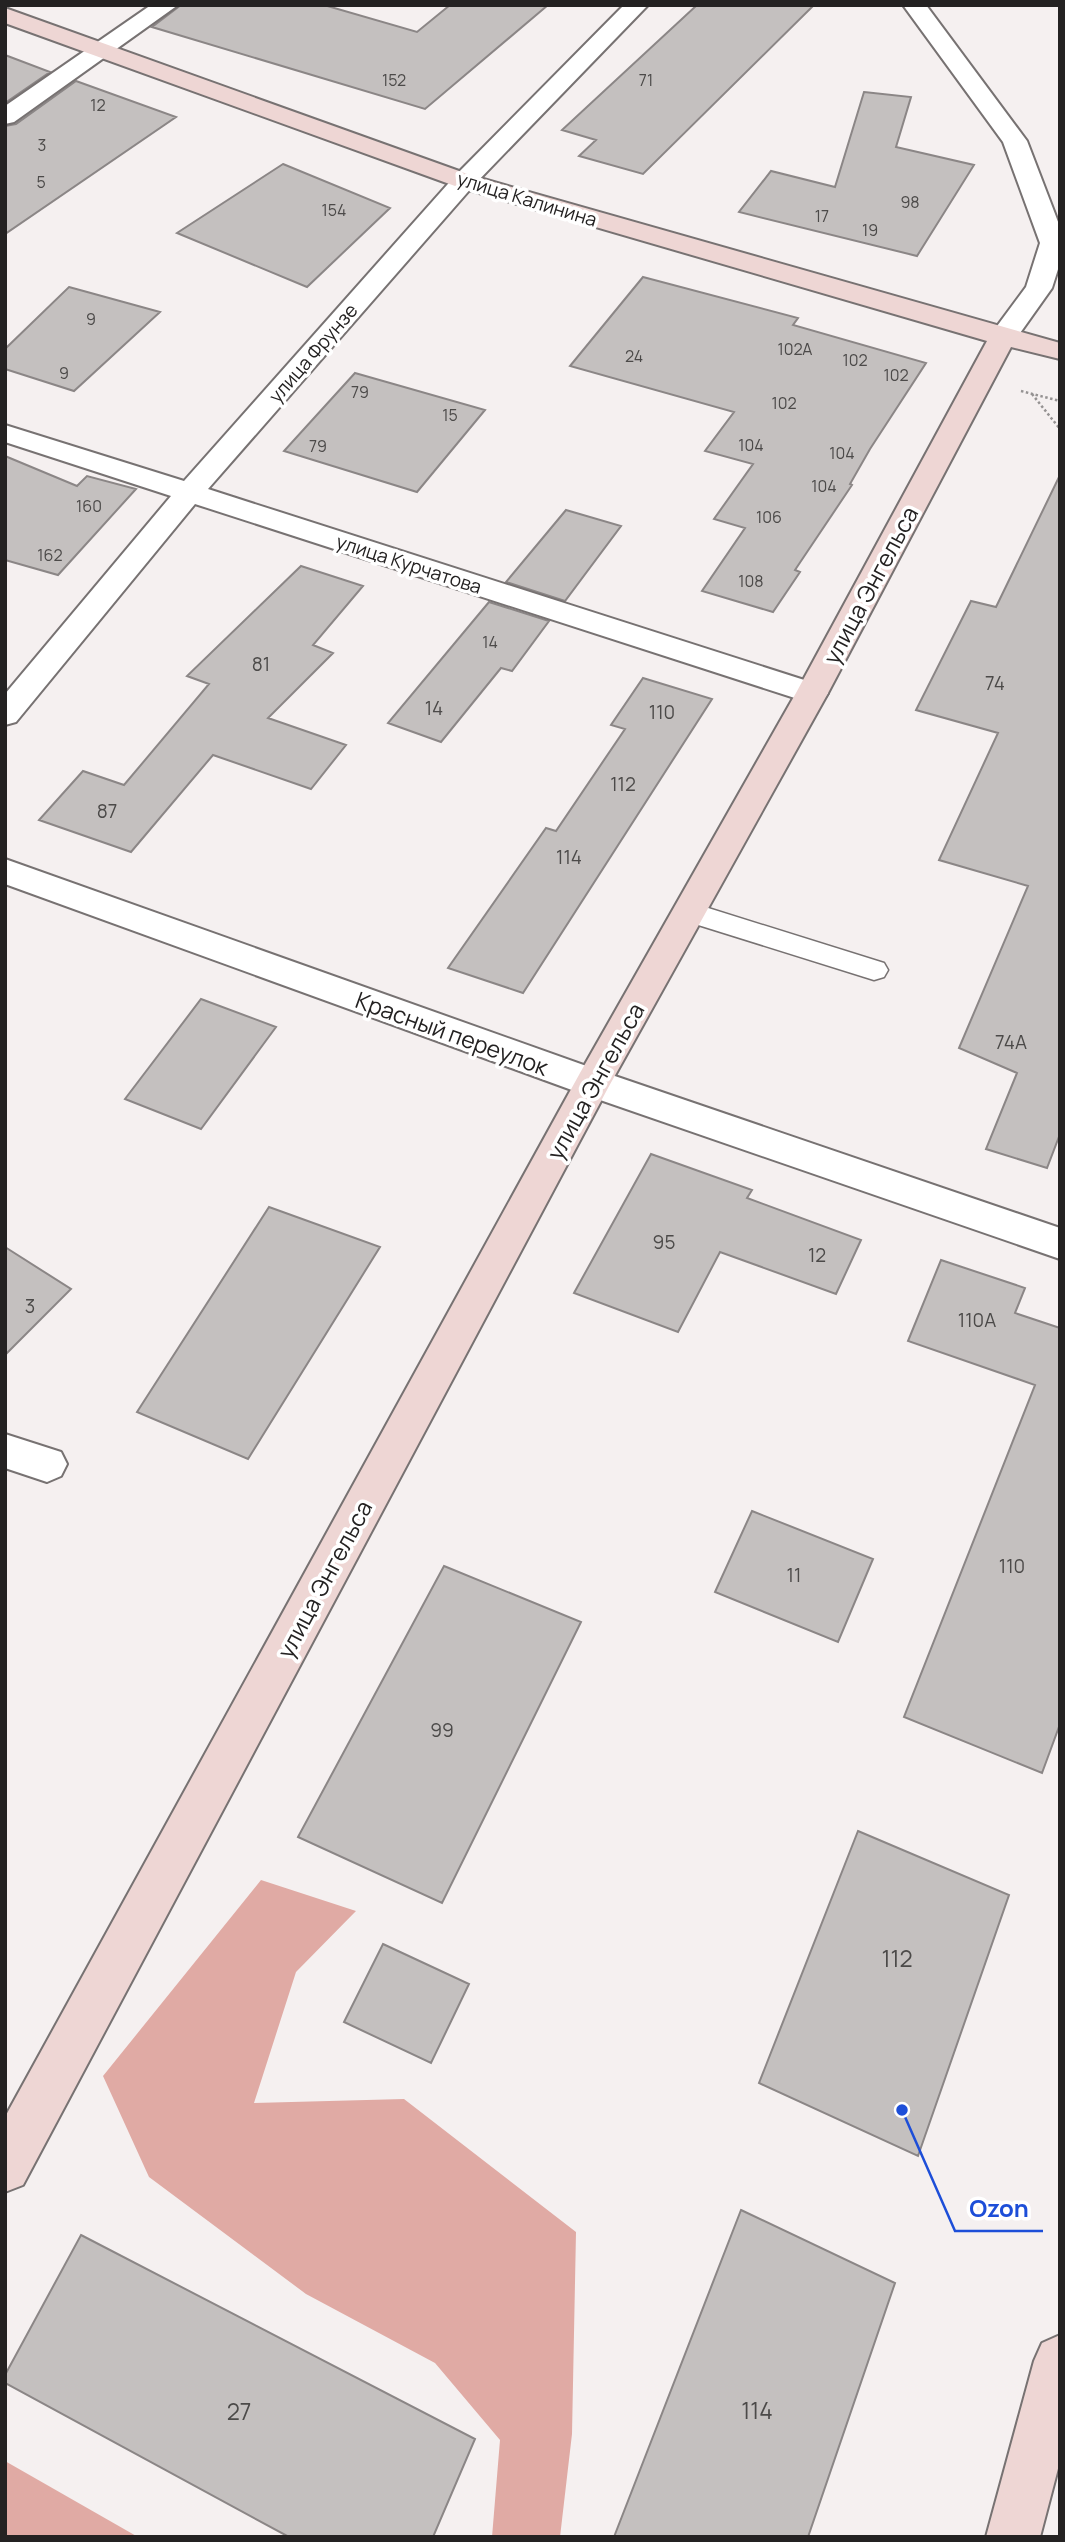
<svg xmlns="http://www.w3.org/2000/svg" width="1065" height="2542" font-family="Manrope,sans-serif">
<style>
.forest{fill:#e0aaa4}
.building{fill:#c4c0bf;stroke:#8b8686;stroke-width:2}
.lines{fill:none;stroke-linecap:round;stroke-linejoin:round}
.lane-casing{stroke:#777272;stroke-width:3}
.street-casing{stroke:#777272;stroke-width:4}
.secondary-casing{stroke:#777272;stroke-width:4}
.path{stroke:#959292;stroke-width:2.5;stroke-dasharray:2.5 2.5;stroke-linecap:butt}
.lane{fill:#fff;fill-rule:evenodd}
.street{fill:#fff;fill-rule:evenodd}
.secondary{fill:#eed6d4;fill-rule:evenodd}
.labels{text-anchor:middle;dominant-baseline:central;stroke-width:7;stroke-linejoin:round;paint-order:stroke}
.far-number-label{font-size:16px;fill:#4c4a49}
.far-street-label{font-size:19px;fill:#242222;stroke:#fff}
.number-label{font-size:19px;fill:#4c4a49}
.street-label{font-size:23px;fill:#242222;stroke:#fff}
.near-number-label{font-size:23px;fill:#4c4a49}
.leader{fill:none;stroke:#1d4ed8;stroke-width:2.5}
.callout-dot{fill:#1d4ed8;stroke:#fff;stroke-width:2.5}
.callout-label{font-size:24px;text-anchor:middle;font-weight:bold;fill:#1d4ed8;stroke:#fff;stroke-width:7;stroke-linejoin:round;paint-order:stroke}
</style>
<rect width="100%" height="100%" fill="#f5f0f0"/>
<path class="forest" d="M261,1880L356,1911L296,1972L254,2103L404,2099L576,2232L572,2434L560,2537H492L500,2440L435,2363L306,2294L149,2177L103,2076Z
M5,2461L138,2537H5Z"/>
<path class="building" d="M181,5H324L417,32L450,5H548L425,109L152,27Z
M697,5H814L643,174L579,156L596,140L562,130Z
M5,55L50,72L5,103Z
M76,81L176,117L5,234V126L16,124Z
M864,92L911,97L896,147L974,165L917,256L739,212L771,171L835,187Z
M283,164L390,208L307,287L177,233Z
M643,277L798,318L793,325L926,363L870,449L850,484L852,485L795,570L800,572L773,612L702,591L745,528L714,519L753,464L705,451L734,412L570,366Z
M69,287L160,312L74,391L5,369V349Z
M355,373L485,410L417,492L284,451Z
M5,456L77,486L87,476L136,489L58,575L5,560Z
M1060,475V1134L1047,1168L986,1149L1017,1073L959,1048L1028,886L939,860L998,733L916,710L971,601L996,607Z
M566,510L621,526L565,601L506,582Z
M301,566L363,586L313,645L333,653L268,718L346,745L311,789L213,755L131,852L39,820L83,771L124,785L209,684L187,676Z
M489,602L549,621L512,671L501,668L441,742L388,723Z
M643,678L712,699L523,993L448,968L546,828L556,831L625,729L611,725Z
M201,999L276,1027L201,1129L125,1099Z
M651,1154L752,1190L747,1198L861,1240L836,1294L720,1252L678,1332L574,1293Z
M269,1207L380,1247L248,1459L137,1412Z
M5,1247L71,1289L5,1355Z
M941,1260L1025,1288L1015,1313L1060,1328V1724L1042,1773L904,1717L1035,1385L908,1341Z
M752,1511L873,1559L838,1642L715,1592Z
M444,1566L581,1622L442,1903L298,1837Z
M858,1831L1009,1895L918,2156L759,2083Z
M383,1944L469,1984L431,2063L344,2022Z
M741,2210L895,2283L808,2537H614Z
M81,2235L475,2439L433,2537H289L5,2383V2375Z"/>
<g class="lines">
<defs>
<path id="lane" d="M689,902L884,963L888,970L884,977L874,980L679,919L675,912L679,905Z"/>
<path id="street" d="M151,5H178L14,122L5,124V106Z
M624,5H648L473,186L208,489L823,686L828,693L823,700L812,703L801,700L195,504L16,722L5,725V694L171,496L5,442V425L184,481L455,176Z
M903,5H926L1027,141L1060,227V263L1052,288L1013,343L1003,345L993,343L989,337L1026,287L1040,243L1003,142Z
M5,859L606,1073L1060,1228V1259L580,1093L5,884Z
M5,1434L61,1452L67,1464L61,1476L47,1482L5,1468Z"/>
<path id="secondary" d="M5,8L473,176L1060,343V359L1011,347L828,693L608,1088L23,2185L5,2192V2117L580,1073L796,693L987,341L455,186L5,23Z
M1060,2335V2461L1040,2537H986L1034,2361L1042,2343Z"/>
</defs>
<use href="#lane" class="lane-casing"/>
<use href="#street" class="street-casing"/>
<use href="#secondary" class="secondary-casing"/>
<path class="path" d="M1021,391L1060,401
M1032,394L1060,429"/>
<use href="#lane" class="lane"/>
<use href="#street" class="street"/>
<use href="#secondary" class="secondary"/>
</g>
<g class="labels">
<g class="far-number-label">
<text x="394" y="80">152</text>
<text x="646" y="80">71</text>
<text x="98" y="105">12</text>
<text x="42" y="145">3</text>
<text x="41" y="182">5</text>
<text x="910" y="202">98</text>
<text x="334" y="210">154</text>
<text x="822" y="216">17</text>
<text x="870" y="230">19</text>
<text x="91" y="319">9</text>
<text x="795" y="349">102А</text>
<text x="634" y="356">24</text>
<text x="855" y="360">102</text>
<text x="64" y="373">9</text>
<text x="896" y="375">102</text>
<text x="360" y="392">79</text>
<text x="784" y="403">102</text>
<text x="450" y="415">15</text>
<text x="751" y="445">104</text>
<text x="318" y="446">79</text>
<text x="842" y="453">104</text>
<text x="824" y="486">104</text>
<text x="89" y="506">160</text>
<text x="769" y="517">106</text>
<text x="50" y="555">162</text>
<text x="751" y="581">108</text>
<text x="490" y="642">14</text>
</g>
<g class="far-street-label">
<text transform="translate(527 199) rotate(17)">улица Калинина</text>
<text transform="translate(313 353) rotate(-49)">улица Фрунзе</text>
<text transform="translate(409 564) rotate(18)">улица Курчатова</text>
</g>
<g class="number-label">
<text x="261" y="664">81</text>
<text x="995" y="683">74</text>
<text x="434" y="708">14</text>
<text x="662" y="712">110</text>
<text x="623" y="784">112</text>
<text x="107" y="811">87</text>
<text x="569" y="857">114</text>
<text x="1011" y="1042">74А</text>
<text x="664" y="1242">95</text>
<text x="817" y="1255">12</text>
<text x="30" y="1306">3</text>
<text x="977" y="1320">110А</text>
<text x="1012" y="1566">110</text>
<text x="794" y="1575">11</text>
<text x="442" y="1730">99</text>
</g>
<g class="street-label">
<text transform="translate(870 585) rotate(-62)">улица Энгельса</text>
<text transform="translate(452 1033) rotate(20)">Красный переулок</text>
<text transform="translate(595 1081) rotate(-61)">улица Энгельса</text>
<text transform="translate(324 1579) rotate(-62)">улица Энгельса</text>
</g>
<g class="near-number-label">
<text x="897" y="1958">112</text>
<text x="757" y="2410">114</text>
<text x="239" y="2411">27</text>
</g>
</g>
<path class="leader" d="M902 2110L955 2231H1043"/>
<circle class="callout-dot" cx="902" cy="2110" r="7"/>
<g class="callout-label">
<text x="999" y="2217">Ozon</text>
</g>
<rect width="1065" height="2542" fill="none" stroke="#242222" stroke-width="14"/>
</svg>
